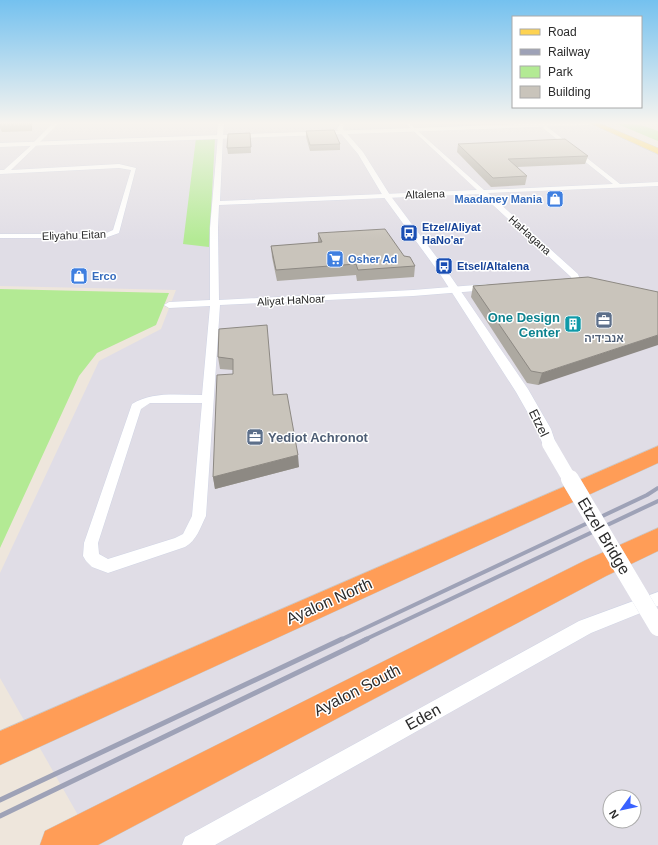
<svg xmlns="http://www.w3.org/2000/svg" width="658" height="845" font-family="Helvetica,'Noto Sans Hebrew',sans-serif">
<style>
.industrial{fill:#e0dde6;fill-rule:evenodd}
.green{fill:#b3ea94}
.lines{fill:none;stroke-linecap:round;stroke-linejoin:round}
.minor-casing{stroke:#d1d5e5;stroke-width:1}
.tertiary-casing{stroke:#d1d5e5;stroke-width:1}
.secondary-casing{stroke:#d1d5e5;stroke-width:1}
.primary-casing{stroke:#c8c8c8;stroke-width:1}
.motorway-casing{stroke:#c8c8c8;stroke-width:1}
.minor{fill:#fff;fill-rule:evenodd}
.tertiary{fill:#fff;fill-rule:evenodd}
.secondary{fill:#fff;fill-rule:evenodd}
.primary{fill:#fed352;fill-rule:evenodd}
.motorway{fill:#ff9d57;fill-rule:evenodd}
.rail-far1{stroke:#9ea2b7;stroke-width:4}
.rail{stroke:#9ea2b7;stroke-width:5}
.tertiary-bridge-far1-casing{stroke:#d1d5e5;stroke-width:14;stroke-linecap:butt}
.tertiary-bridge-casing{stroke:#d1d5e5;stroke-width:18;stroke-linecap:butt}
.tertiary-bridge-far1{stroke:#fff;stroke-width:14}
.tertiary-bridge{stroke:#fff;stroke-width:18}
.wall{fill:#ada9a1}
.shaded-wall{fill:#8d8983}
.building{fill:#c9c4bb;stroke:#8d8983}
.labels{text-anchor:middle;dominant-baseline:central;stroke-width:3;stroke-linejoin:round;paint-order:stroke}
.far-street-label{font-size:11px;fill:#2b2b2b;stroke:#fff}
.far-shop-label{font-size:11px;font-weight:bold;fill:#366cbe;stroke:#fff;text-anchor:start}
.far-transit-label{font-size:11px;font-weight:bold;fill:#164399;stroke:#fff;text-anchor:start}
.far-service-label{font-size:11px;font-weight:bold;fill:#4e5e75;stroke:#fff}
.culture-label{font-size:13px;font-weight:bold;fill:#0d838f;stroke:#fff;text-anchor:end}
.street-label{font-size:13px;fill:#2b2b2b;stroke:#fff}
.service-label{font-size:13px;font-weight:bold;fill:#4e5e75;stroke:#fff;text-anchor:start}
.near-street-label{font-size:16px;fill:#2b2b2b;stroke:#fff}
</style>
<rect width="100%" height="100%" fill="#eee6dc"/>
<path class="industrial" d="M0,123H584L658,154V845H95L0,678V573L99,361L161,329L176,290L0,286ZM610,797H634V821H610Z"/>
<path class="green" d="M615,123C630,123 645,125 658,131V141Z
M196,138H215L209,247L183,244Z
M0,289L169,293L156,325L97,353L79,376L0,548Z"/>
<g class="lines">
<defs>
<path id="minor" d="M405,123H409L484,190L613,184L543,128L545,125L620,184L658,182V186L488,193L578,274L582,285L578,288L574,285L571,277L481,194L219,205L218,228L219,300L413,290L488,284L492,287L488,290L413,296L220,305L206,516C200,528 197,540 185,547L108,573L92,567L86,561L83,556L84,543L132,404C153,391 178,395 202,395L210,306L169,308L164,305L169,302L210,300V228L218,135L223,136L220,201L477,190ZM150,403H202L192,516L183,534L175,538L108,559L99,554L98,543L141,409Z
M36,141L38,144L11,170L119,164L136,168L119,233L105,238H0V234H104L113,230L131,170L119,168L0,174V170H4Z
M658,592V606L591,633L215,845H182L185,837L579,621Z"/>
<path id="tertiary" d="M53,123H59L38,144H34V142Z
M218,123H224L223,136L220,138L217,136Z
M340,124H344L343,129L363,152L390,195L447,271L528,389L551,429L556,444L554,448L549,449L544,448L537,429L516,392L440,274L383,196L358,154L337,129Z"/>
<path id="secondary" d="M548,123H591L588,125L0,147V143Z"/>
<path id="primary" d="M590,123H599L658,148V154Z"/>
<path id="motorway" d="M658,446V463L0,765V731Z
M658,528V551L606,576L98,845H40L45,831L586,560Z"/>
</defs>
<use href="#minor" class="minor-casing"/>
<use href="#tertiary" class="tertiary-casing"/>
<use href="#secondary" class="secondary-casing"/>
<use href="#primary" class="primary-casing"/>
<use href="#motorway" class="motorway-casing"/>
<use href="#minor" class="minor"/>
<use href="#tertiary" class="tertiary"/>
<use href="#secondary" class="secondary"/>
<use href="#primary" class="primary"/>
<use href="#motorway" class="motorway"/>
<path class="rail-far1" d="M340,640L647,495L658,488
M364,640L658,501"/>
<path class="rail" d="M0,800L342,639
M0,816L367,639"/>
<defs>
<path id="tertiary-bridge-far1" d="M549,444L570,480"/>
<path id="tertiary-bridge" d="M570,479L658,627"/>
</defs>
<use href="#tertiary-bridge-far1" class="tertiary-bridge-far1-casing"/>
<use href="#tertiary-bridge" class="tertiary-bridge-casing"/>
<use href="#tertiary-bridge-far1" class="tertiary-bridge-far1"/>
<use href="#tertiary-bridge" class="tertiary-bridge"/>
</g>
<path class="wall" d="M0,123H32V131L2,132L0,128Z
M306,131L340,144V150L310,151L306,137Z
M250,133L251,153L228,154L227,148Z
M458,144L588,156L585,164L517,167L527,176L525,185L491,187L457,152Z
M318,233L404,256L415,266L414,277L357,281L356,275L277,281L272,257L271,246L318,243Z
M588,277L538,385L527,383L471,297L473,286Z
M219,329L273,395L299,467L215,489L213,477L233,374V370L220,369L218,357Z"/>
<path class="shaded-wall" d="M30,123H32V131Z
M658,335V345L538,385L542,373Z
M298,455L299,467L215,489L213,477Z"/>
<path class="building" d="M0,123H30L0,124Z
M334,130L340,144L310,145L306,131Z
M250,133L251,147L227,148L228,134Z
M565,139L588,156L508,159L527,176L493,178L458,144Z
M385,229L404,256L410,257L415,266L358,270L356,264L276,270L271,246L322,242L318,233Z
M588,277L658,292V335L542,373L531,371L473,286Z
M267,325L273,395L287,394L298,455L213,477L217,375L233,374V359L218,357L219,329Z"/>
<linearGradient id="sky" x2="0" y2="1"><stop stop-color="#74c1ef"/><stop offset="0.51" stop-color="#f7f4ef"/><stop offset="1" stop-color="#f7f4ef" stop-opacity="0"/></linearGradient>
<rect width="658" height="241" fill="url(#sky)"/>
<defs>
<symbol id="shop-square" viewBox="-11 -11 22 22"><rect x="-9" y="-9" width="18" height="18" rx="4" fill="#3f7fe0" stroke="#fff"/><path d="M-5-2.5h2.3a2.7 3.5 0 0 1 5.4 0H5L5.5 6h-11ZM-1.5-2.5h3a1.5 2.3 0 0 0-3 0Z" fill="#fff"/></symbol>
<symbol id="bus-square" viewBox="-11 -11 22 22"><rect x="-9" y="-9" width="18" height="18" rx="4" fill="#1a4fb4" stroke="#fff"/><path d="M-5-6H5V4H4V6H2V4H-2V6H-4V4H-5ZM-3.5-4V0h7V-4ZM-3.5 1.2v1.5H-2V1.2ZM2 1.2v1.5H3.5V1.2Z" fill="#fff"/></symbol>
<symbol id="supermarket-square" viewBox="-11 -11 22 22"><rect x="-9" y="-9" width="18" height="18" rx="4" fill="#3f7fe0" stroke="#fff"/><path d="M-6-5.5h2.5l.6 2H6L4.5 2H-2.5L-4.4-4H-6ZM-1.5 3.2a1.3 1.3 0 1 0 .1 0ZM3 3.2a1.3 1.3 0 1 0 .1 0Z" fill="#fff"/></symbol>
<symbol id="office-square" viewBox="-11 -11 22 22"><rect x="-9" y="-9" width="18" height="18" rx="4" fill="#5c6f8a" stroke="#fff"/><path d="M-6-3h4V-5.5h4V-3h4V5H-6ZM-1-4.5V-3h2v-1.5ZM-6 0V1H6V0Z" fill="#fff"/></symbol>
<symbol id="building-square" viewBox="-11 -11 22 22"><rect x="-9" y="-9" width="18" height="18" rx="4" fill="#0f9aa8" stroke="#fff"/><path d="M-4-6H4V6H1V3H-1V6H-4ZM-2.5-4.3h1.7v1.8h-1.7ZM.8-4.3h1.7v1.8H.8ZM-2.5-1h1.7V.8h-1.7ZM.8-1h1.7V.8H.8Z" fill="#fff"/></symbol>
</defs>
<g fill-rule="evenodd">
<use href="#shop-square" x="545" y="189" width="20" height="20"/>
<use href="#bus-square" x="399" y="223" width="20" height="20"/>
<use href="#supermarket-square" x="325" y="249" width="20" height="20"/>
<use href="#bus-square" x="434" y="256" width="20" height="20"/>
<use href="#shop-square" x="69" y="266" width="20" height="20"/>
<use href="#office-square" x="594" y="310" width="20" height="20"/>
<use href="#building-square" x="563" y="314" width="20" height="20"/>
<use href="#office-square" x="245" y="427" width="20" height="20"/>
</g>
<g class="labels">
<g class="far-street-label">
<text transform="translate(425 194) rotate(-2)">Altalena</text>
<text transform="translate(74 235) rotate(-2)">Eliyahu Eitan</text>
<text transform="translate(530 235) rotate(42)">HaHagana</text>
<text transform="translate(291 300) rotate(-3)">Aliyat HaNoar</text>
</g>
<g class="far-shop-label">
<text x="542" y="199" text-anchor="end">Maadaney Mania</text>
<text x="348" y="259">Osher Ad</text>
<text x="92" y="276">Erco</text>
</g>
<g class="far-transit-label">
<text x="422" y="227">Etzel/Aliyat<tspan x="422" dy="13">HaNo'ar</tspan></text>
<text x="457" y="266">Etsel/Altalena</text>
</g>
<g class="far-service-label">
<text x="604" y="338">אנבידיה</text>
</g>
<g class="culture-label">
<text x="560" y="317">One Design<tspan x="560" dy="15">Center</tspan></text>
</g>
<g class="street-label">
<text transform="translate(539 423) rotate(64)">Etzel</text>
</g>
<g class="service-label">
<text x="268" y="437">Yediot Achronot</text>
</g>
<g class="near-street-label">
<text transform="translate(604 536) rotate(59)">Etzel Bridge</text>
<text transform="translate(329 601) rotate(-24)">Ayalon North</text>
<text transform="translate(357 690) rotate(-27)">Ayalon South</text>
<text transform="translate(423 717) rotate(-29)">Eden</text>
</g>
</g>
<rect x="512" y="16" width="130" height="92" fill="#ffffff" stroke="#aaaaaa"/>
<rect x="520" y="29" width="20" height="6" fill="#fed352" stroke="#aaaaaa"/>
<text x="548" y="36" font-size="12" fill="#2b2b2b">Road</text>
<rect x="520" y="49" width="20" height="6" fill="#9ea2b7" stroke="#aaaaaa"/>
<text x="548" y="56" font-size="12" fill="#2b2b2b">Railway</text>
<rect x="520" y="66" width="20" height="12" fill="#b3ea94" stroke="#aaaaaa"/>
<text x="548" y="76" font-size="12" fill="#2b2b2b">Park</text>
<rect x="520" y="86" width="20" height="12" fill="#c9c4bb" stroke="#aaaaaa"/>
<text x="548" y="96" font-size="12" fill="#2b2b2b">Building</text>
<g transform="translate(622 809) rotate(237)"><circle r="19" fill="#ffffff" stroke="#aaaaaa"/>
<path d="M0-3L7 15L0 10L-7 15Z" fill="#3961ff"/>
<text y="-6" font-size="11" font-weight="bold" text-anchor="middle" fill="#2b2b2b">N</text>
</g>
</svg>
